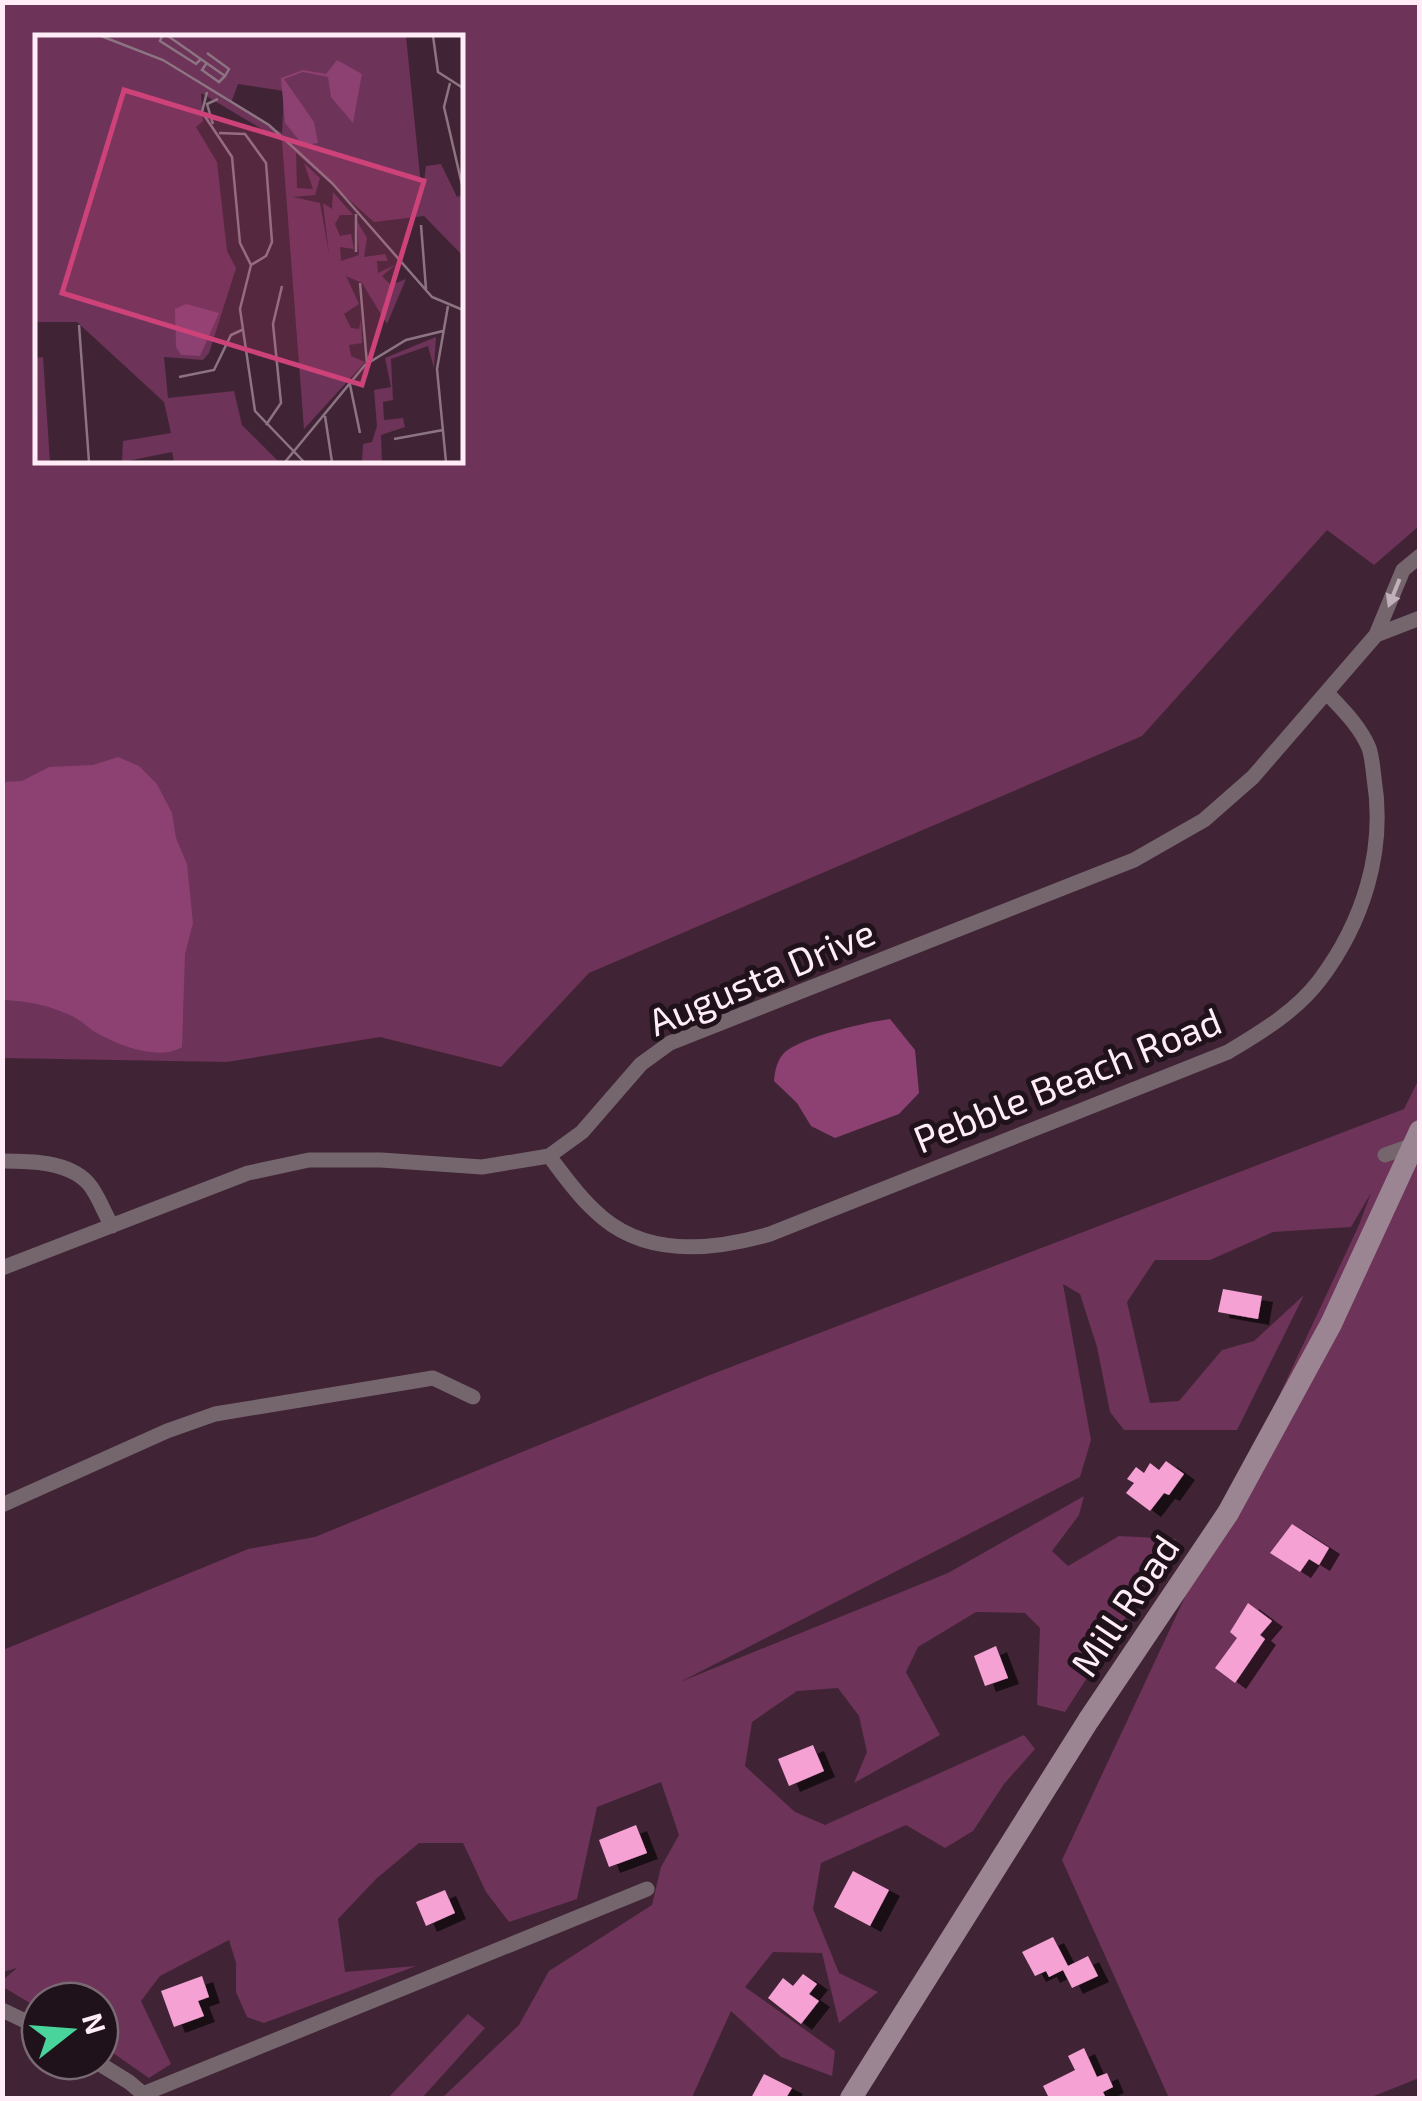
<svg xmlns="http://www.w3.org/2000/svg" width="1422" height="2101" font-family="'Exo 2',sans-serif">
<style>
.green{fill:#6d3358;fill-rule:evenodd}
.water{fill:#8c4172}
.building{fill:#f5a1d4;filter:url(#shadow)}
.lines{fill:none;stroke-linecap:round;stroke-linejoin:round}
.street{stroke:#75666e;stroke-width:15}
.secondary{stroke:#9c8592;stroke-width:22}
.oneway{fill:#c1b0b9}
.labels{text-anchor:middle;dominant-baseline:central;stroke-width:10;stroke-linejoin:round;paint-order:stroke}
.street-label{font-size:38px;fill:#ffecf7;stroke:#1f121a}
.inset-road{fill:none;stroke:#8c7483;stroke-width:2.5}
.view{fill:#ce427a;fill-opacity:0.15;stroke:#ce427a;stroke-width:5}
.inset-edge{fill:none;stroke:#ffecf7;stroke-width:5}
</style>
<defs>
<filter id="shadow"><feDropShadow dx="11" dy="6" stdDeviation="0" flood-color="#0009"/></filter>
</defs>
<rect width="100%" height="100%" fill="#402435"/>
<path class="green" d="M3,3H1419V526L1374,565L1327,530L1142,736L589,973L501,1067L380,1037L227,1062L3,1058ZM38,38H460V460H38Z
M1419,1079V2078L1369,2098H1169L1062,1860L1359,1225L1371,1193L1351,1227L1273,1232L1210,1260H1155L1127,1302L1150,1403L1179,1401L1222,1350L1254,1341L1304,1295L1237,1430H1124L1110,1412L1097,1347L1080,1294L1063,1284L1091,1440L1080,1477L680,1682L948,1573L1084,1496L1079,1515L1052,1551L1068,1566L1119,1536L1176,1539L1065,1712L1037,1705L1040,1628L1025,1613L976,1612L918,1647L906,1672L940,1735L854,1783L867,1752L859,1716L838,1688L797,1691L752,1722L745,1766L795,1812L825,1825L1024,1735L1035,1749L1004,1784L973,1831L945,1848L906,1825L821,1863L813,1909L839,1973L878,1992L839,2023L822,1953L773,1952L745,1987L835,2051L832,2076L781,2057L731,2011L693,2095L694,2098H442L519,2025L549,1971L652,1905L661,1867L679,1835L661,1782L597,1807L577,1899L509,1922L486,1892L463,1843H419L376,1879L338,1919L345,1972L416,1966L264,2023L247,2017L236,1992V1963L229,1940L160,1976L141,2001L171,2064L149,2078L100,2044V2001H40V2009L3,1987V1980L17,1968L3,1972V1650L248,1549L315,1537L710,1375L1404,1109Z
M468,2014L485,2028L422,2098H388Z"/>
<path class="water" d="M118,757L139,766L157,784L172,813L176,838L187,864L193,923L185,954L182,1047C159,1062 114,1044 92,1030C83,1023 76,1017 65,1013C44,1004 25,1001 3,1000V782L22,781L49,767L93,765Z
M890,1019L915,1050L919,1093L899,1114L835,1138L811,1126L797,1103L774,1081C775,1070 777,1060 785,1052C802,1037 867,1022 890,1019Z"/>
<path class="building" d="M1223,1289L1262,1296L1258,1319L1218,1312Z
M1166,1461L1184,1474L1169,1495L1164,1493L1150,1511L1126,1493L1134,1483L1127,1479L1136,1467L1144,1473L1150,1463L1159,1470Z
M1292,1524L1329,1548L1319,1565L1309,1559L1300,1572L1270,1553Z
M1248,1603L1272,1621L1260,1635L1265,1639L1235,1683L1215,1668L1237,1638L1230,1632Z
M996,1646L1008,1678L985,1686L974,1656Z
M813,1745L824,1771L789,1786L778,1759Z
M636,1825L647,1853L609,1867L599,1840Z
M853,1871L889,1890L870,1926L834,1907Z
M445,1890L455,1913L426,1926L416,1902Z
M1053,1937L1068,1966L1088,1956L1098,1976L1072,1988L1063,1970L1049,1977L1046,1971L1035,1976L1022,1952Z
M803,1974L817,1984L809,1994L819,2001L801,2024L768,1998L783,1978L793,1986Z
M202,1976L209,1997L198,2001L204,2016L174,2027L161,1991Z
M1084,2048L1097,2077L1107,2073L1113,2087L1103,2092L1106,2098H1049L1043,2086L1075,2070L1068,2056Z
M764,2074L792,2088L786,2098H751Z"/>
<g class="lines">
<path class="street" d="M1376,635L1420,618
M1385,1155L1413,1145
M549,1156C563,1174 577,1195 594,1210C642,1258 711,1251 770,1234L1228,1052C1261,1032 1295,1012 1319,981C1363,923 1386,851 1374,778C1373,769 1372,757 1369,748C1360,726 1342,709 1327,693
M2,1161C29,1161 68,1161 88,1183C98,1194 104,1213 112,1226
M2,1268L248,1173L309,1160H381L482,1167L549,1156L582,1132L641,1064L670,1043L1134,860L1204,820L1253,777L1376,635L1403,570L1420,556
M2,1505L167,1431L215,1414L433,1378L473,1397
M2,2010L40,2028
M95,2061L129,2082L148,2098
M143,2094L647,1889"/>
<path class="secondary" d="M851,2098L1088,1721L1228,1513L1331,1324L1420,1131"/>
</g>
<defs><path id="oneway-solid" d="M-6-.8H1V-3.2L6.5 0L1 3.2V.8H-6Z" transform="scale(2.5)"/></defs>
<use class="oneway" href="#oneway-solid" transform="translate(1394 593) rotate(112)"/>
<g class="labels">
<g class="street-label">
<text transform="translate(761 976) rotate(-23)">Augusta Drive</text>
<text transform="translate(1067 1079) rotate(-22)">Pebble Beach Road</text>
<text transform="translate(1124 1605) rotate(-56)">Mill Road</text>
</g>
</g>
<g transform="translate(35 35)">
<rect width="428" height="428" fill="#402435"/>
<path d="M0,1H371L387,161L391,131L406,129L422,162L427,160V220L389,181L339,187L261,118L262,153L278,154L269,128L285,143L280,160L258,162L285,168L294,219L288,168L297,174L298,157L318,180H305L300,189L305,201L316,199L319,214L305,212L306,226L324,220L322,186L332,203L329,222L350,219L353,226H342L343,238L360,230L347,241L356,250L371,244L352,289L327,248L311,241L324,269L309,279L316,293L324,294L326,284L327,308L314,310L316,321L330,327L269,394L247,106L166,58L168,86L161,92L182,127L192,216L201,233L174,318L168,325L129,322L133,363L199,356L207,390L244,427H139L137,417L87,427L88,406L136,398L129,367L42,287H0ZM203,49L249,56L247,98L196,68ZM401,302L399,333L393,311L356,324L358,365L348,367L349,385L368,383L370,392L346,400L347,427H327L328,409L337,407L342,391L339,355L356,352L350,323ZM8,322L15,427H0V323Z" fill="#6d3358" fill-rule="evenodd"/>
<path d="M302,25L327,39L318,88L296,62L293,42L268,37L249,44L279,87L283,108L268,110L250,88L246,43L268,35L291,39ZM151,269L184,278L165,321L146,320L141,312L140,274Z" fill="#8c4172"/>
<path class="inset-road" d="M66,1L128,25L234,90L297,148L397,262L428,275M127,1L125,6L161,29L166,24M133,1L190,41L194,34L172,18M398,1L403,37L428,53M171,29L167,35L184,47L190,41M415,48L409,72L428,154M172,57L167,77L197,122L205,208L216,230L205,274L220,376L269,427M178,89L172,69L183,64M184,98L210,99L231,128L237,207L231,221L216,230M321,179V217M386,190L391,254M325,248L332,329M44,290L54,427M144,342L179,335L196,300L207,295M314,345L325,398M290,381L297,427M231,390L246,368L238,289L247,251M359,404L408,395M250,427L330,330L371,305L408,296M411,427L402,334L413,271"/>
<path class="view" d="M89,55L389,146L327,350L27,258Z"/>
<rect width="428" height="428" class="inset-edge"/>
</g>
<rect width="1422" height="2101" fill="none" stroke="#ffecf7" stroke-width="10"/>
<g transform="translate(70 2031) rotate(73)"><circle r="48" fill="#1f121a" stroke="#796972" stroke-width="2.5"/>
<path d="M0-8L18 38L0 25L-18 38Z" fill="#49d49c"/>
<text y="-15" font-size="28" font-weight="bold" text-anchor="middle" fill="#ffecf7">N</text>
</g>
</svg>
